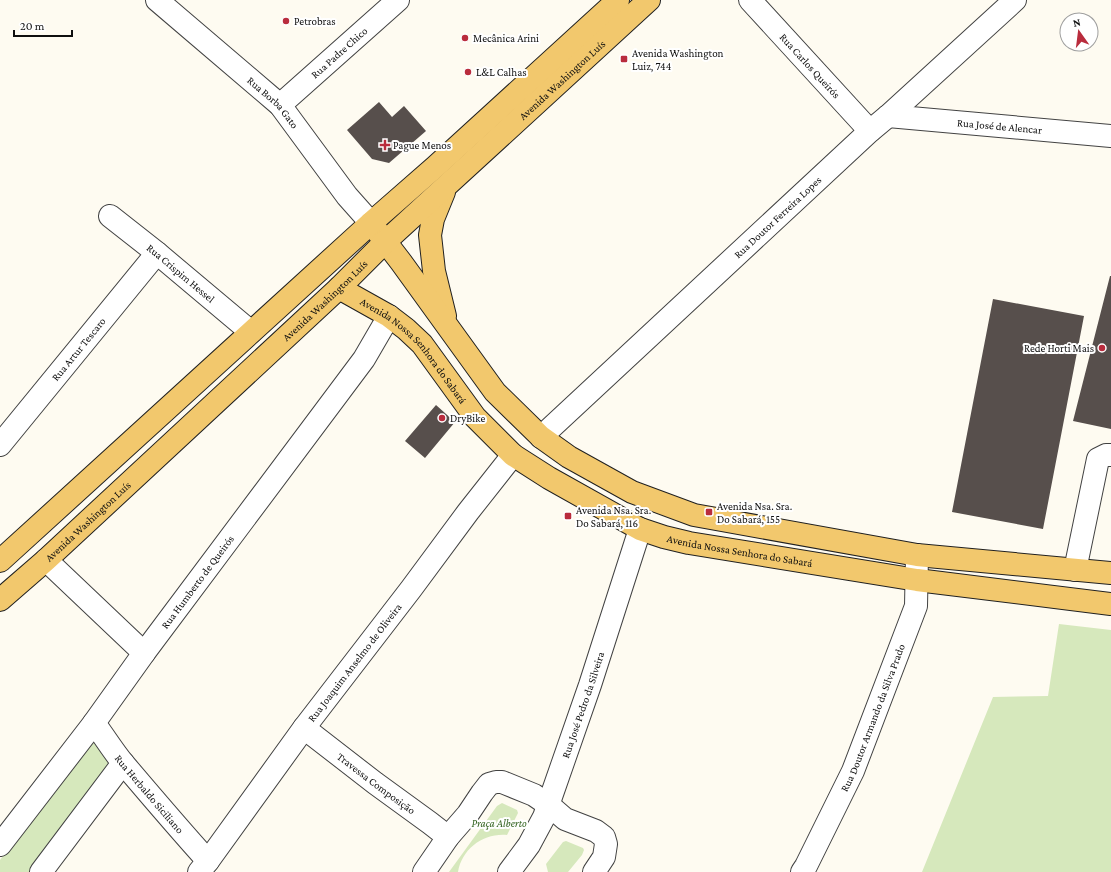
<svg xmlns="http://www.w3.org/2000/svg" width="1111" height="872" font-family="'Crimson Pro',serif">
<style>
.green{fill:#d6e8bc}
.building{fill:#574f4c}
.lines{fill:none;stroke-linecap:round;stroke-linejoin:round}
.minor-casing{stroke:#424242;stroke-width:24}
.major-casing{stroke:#202020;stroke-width:24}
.minor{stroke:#fff;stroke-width:22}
.major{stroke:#f2c86d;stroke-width:22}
.poi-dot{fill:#b92c3d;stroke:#fff;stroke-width:1.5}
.labels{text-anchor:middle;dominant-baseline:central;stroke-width:4;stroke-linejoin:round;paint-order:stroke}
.poi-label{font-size:11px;fill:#0f0f0f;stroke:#fff;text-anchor:start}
.street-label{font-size:11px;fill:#0f0f0f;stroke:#fff}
.park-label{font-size:11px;font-style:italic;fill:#346421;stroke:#fff}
</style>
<rect width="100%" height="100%" fill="#fefbf1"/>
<path class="green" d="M1059,624L1111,630V872H922L993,697L1048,696Z
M93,737L115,765L35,872H0V860Z
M502,803L517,810L518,813L507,835C483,833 462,849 458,872H449L497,806Z
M566,841L583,848L584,850L582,855L568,872H548L546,864L563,842Z"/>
<path class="building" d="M379,102L392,117L404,106L426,131L389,163L372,159L347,130Z
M1110,276H1111V429L1073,421Z
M993,299L1084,316L1043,529L952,512Z
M436,405L455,422L425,458L405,441Z"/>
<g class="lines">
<defs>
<g id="minor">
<path id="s1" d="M157,0L280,105L347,196L371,223"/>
<path id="s2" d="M750,0L870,131"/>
<path id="s3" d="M280,105L398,0"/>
<path id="s4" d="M888,116L1111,136"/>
<path id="s5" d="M110,216L157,253L251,332"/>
<path id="s6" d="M541,437L870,131L888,116L1015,0"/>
<path id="s7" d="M0,445L157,253"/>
<path d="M46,560L144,653"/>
<path d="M1075,570L1098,459L1106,455H1111"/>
<path id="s8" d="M94,723C104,736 113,751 123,763C151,796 179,829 208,861"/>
<path id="s9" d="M304,728L375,783L430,823L448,837"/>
<path id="s10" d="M0,845L94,723L144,653L364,359L389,316"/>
<path d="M41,872L123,763"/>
<path id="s11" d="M199,872L208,861L304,728L411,589L468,512L513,455"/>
<path d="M424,872L448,837L468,814L482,793L489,784L496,782H502L534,795L550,806L565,819L596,831L604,837L606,844L604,857L594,872"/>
<path id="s12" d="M509,872L529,845L544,817L590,685L640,529"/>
<path id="s13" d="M802,872L806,866L853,771L916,606L917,555"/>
</g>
<g id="major">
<path d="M444,192L433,219L430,235L434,271L445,316"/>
<path d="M371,223L401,262L495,392L541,437L569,457L632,492L694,515L917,555L1111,573"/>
<path id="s14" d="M339,288L389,316L406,329L422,344L475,417L513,455L549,478L640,529L664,537L689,543L917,580L1111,604"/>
<path d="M0,561L371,223L435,167L618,0"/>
<path id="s15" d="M0,600L46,560L339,288L386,241L649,0"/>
</g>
</defs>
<use href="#minor" class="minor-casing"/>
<use href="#major" class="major-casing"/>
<use href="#minor" class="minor"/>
<use href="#major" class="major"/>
</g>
<g class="poi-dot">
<circle cx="286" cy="21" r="4"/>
<circle cx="465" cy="38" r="4"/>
<rect x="620" y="55" width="8" height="8" rx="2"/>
<circle cx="468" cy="72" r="4"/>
<path d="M383 139h4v4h4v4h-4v4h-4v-4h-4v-4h4z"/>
<circle cx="1102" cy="348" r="4"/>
<circle cx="442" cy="418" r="4"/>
<rect x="705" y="508" width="8" height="8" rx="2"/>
<rect x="564" y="512" width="8" height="8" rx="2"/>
</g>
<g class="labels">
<g class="poi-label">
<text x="294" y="21">Petrobras</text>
<text x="473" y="38">Mecânica Arini</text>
<text x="632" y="53">Avenida Washington<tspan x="632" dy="13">Luiz, 744</tspan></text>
<text x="476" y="72">L&amp;L Calhas</text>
<text x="393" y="145">Pague Menos</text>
<text x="1094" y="348" text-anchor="end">Rede Horti Mais</text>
<text x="450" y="418">DryBike</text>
<text x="717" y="506">Avenida Nsa. Sra.<tspan x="717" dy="13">Do Sabará, 155</tspan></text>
<text x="576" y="510">Avenida Nsa. Sra.<tspan x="576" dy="13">Do Sabará, 116</tspan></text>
</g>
<g class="street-label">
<text stroke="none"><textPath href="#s3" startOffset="79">Rua Padre Chico</textPath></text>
<text stroke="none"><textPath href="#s2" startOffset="89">Rua Carlos Queirós</textPath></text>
<text stroke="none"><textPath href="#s15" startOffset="766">Avenida Washington Luís</textPath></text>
<text stroke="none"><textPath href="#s1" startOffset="155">Rua Borba Gato</textPath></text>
<text stroke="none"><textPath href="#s4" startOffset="112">Rua José de Alencar</textPath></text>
<text stroke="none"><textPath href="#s6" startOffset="323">Rua Doutor Ferreira Lopes</textPath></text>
<text stroke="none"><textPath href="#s5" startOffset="91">Rua Crispim Hessel</textPath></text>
<text stroke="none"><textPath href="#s15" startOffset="442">Avenida Washington Luís</textPath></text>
<text stroke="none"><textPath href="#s7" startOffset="124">Rua Artur Tescaro</textPath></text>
<text stroke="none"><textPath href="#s14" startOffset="99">Avenida Nossa Senhora do Sabará</textPath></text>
<text stroke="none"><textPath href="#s15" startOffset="118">Avenida Washington Luís</textPath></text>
<text stroke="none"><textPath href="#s14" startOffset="494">Avenida Nossa Senhora do Sabará</textPath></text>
<text stroke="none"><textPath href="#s10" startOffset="329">Rua Humberto de Queirós</textPath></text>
<text stroke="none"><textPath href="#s11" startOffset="261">Rua Joaquim Anselmo de Oliveira</textPath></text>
<text stroke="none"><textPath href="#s12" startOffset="184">Rua José Pedro da Silveira</textPath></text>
<text stroke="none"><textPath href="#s13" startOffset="170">Rua Doutor Armando da Silva Prado</textPath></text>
<text stroke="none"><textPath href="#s9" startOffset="91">Travessa Composição</textPath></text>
<text stroke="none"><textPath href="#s8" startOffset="90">Rua Herbaldo Siciliano</textPath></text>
</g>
<g class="park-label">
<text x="499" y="823">Praça Alberto</text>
</g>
</g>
<g transform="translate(1079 32) rotate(346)"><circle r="19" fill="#ffffff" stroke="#9f9f9f"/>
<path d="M0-3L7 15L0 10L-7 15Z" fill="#b92c3d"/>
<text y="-6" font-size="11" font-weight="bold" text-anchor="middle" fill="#0f0f0f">N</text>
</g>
<path d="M14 30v6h58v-6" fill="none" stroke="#0f0f0f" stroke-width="2"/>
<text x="20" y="30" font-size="12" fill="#0f0f0f" stroke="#ffffff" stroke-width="3" paint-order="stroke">20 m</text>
</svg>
